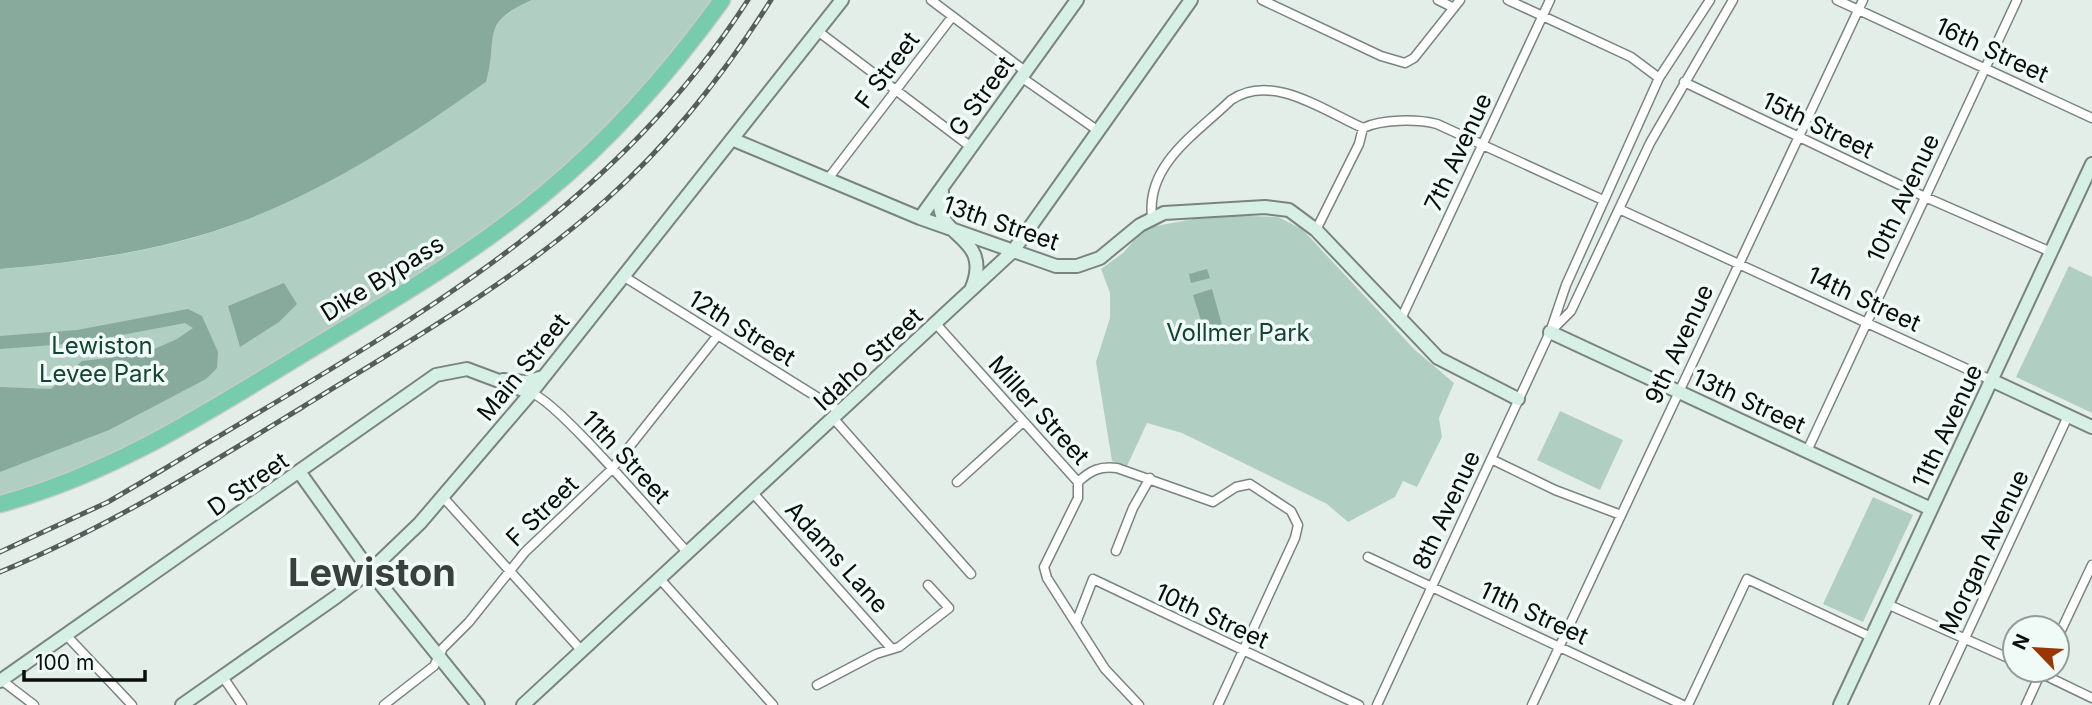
<svg xmlns="http://www.w3.org/2000/svg" width="2092" height="705" font-family="Inter,sans-serif">
<style>
.green{fill:#b0cfc2}
.water{fill:#88aa9c}
.lines{fill:none;stroke-linecap:round;stroke-linejoin:round}
.street-casing{stroke:#7a847f;stroke-width:11}
.secondary-casing{stroke:#7a847f;stroke-width:16}
.highway-casing{stroke:#c9cac9;stroke-width:19}
.street{stroke:#fff;stroke-width:8}
.secondary{stroke:#d6f0e6;stroke-width:12}
.highway{stroke:#76ccad;stroke-width:16}
.rail-casing{stroke:#565d5a;stroke-width:5}
.rail{stroke:#f0fbf7;stroke-width:2.5;stroke-dasharray:8;stroke-linecap:butt}
.labels{text-anchor:middle;dominant-baseline:central;stroke-width:7;stroke-linejoin:round;paint-order:stroke}
.street-label{font-size:24px;fill:#090d0b;stroke:#f0fbf7}
.park-label{font-size:24px;fill:#134334;stroke:#f0fbf7}
.town-label{font-size:38px;font-weight:bold;fill:#39413e;stroke:#f0fbf7}
</style>
<rect width="100%" height="100%" fill="#e3eee9"/>
<path class="green" d="M532,0H722L695,37L543,195L183,427L0,504V269C82,262 168,251 246,220C332,186 410,136 486,82C492,36 485,21 532,0Z
M1216,215L1278,217L1302,229L1414,349L1454,383L1439,418L1442,437L1417,487L1403,481L1395,497L1348,522L1327,504L1182,433L1147,423L1127,466L1112,461L1096,362L1110,318V293L1101,269L1123,253L1145,228Z
M2069,266L2092,277V413L2016,377Z
M1560,411L1623,440L1600,490L1537,460Z
M1873,497L1913,515L1863,622L1823,604Z"/>
<path class="water" d="M0,0H532C478,24 499,36 486,82C410,136 333,186 246,220C168,250 83,262 0,269Z
M1207,269L1210,278L1191,283L1189,274Z
M284,283L297,304L279,322L240,347L228,306Z
M1212,289L1222,325L1204,330L1193,295Z
M188,309L202,316L218,352L217,368L206,379L109,430L0,472V387L51,389L82,361L143,354L177,339L193,328L185,323L80,343L0,349V336L77,330Z"/>
<g class="lines">
<defs>
<path id="street" d="M931,0L1025,71
M1262,0L1381,56L1405,63L1414,58L1460,0
M1438,0L1454,8
M1508,0L1631,57L1659,78
M1837,0L2092,118
M819,32L971,147
M1021,77L1097,130
M1684,82L1925,197L2051,252
M827,180L952,17
M1619,209L1991,380
M1152,217C1146,164 1197,133 1231,100C1272,72 1324,111 1363,128C1382,119 1417,119 1437,124L1603,200
M1316,230L1359,144L1363,128
M623,276L841,412
M1400,321L1550,0
M937,325L1078,482V498L1044,567L1047,578L1105,669L1139,705
M1552,330L1571,311L1650,143L1733,0
M531,393C556,399 662,525 688,553
M834,419L971,574
M1807,451L2017,0
M1491,459L1555,490L1621,515
M957,482L1023,422
M1078,482C1091,470 1100,466 1117,468L1213,502L1236,487L1250,484L1291,511L1298,525L1295,538L1218,705
M753,493L891,648
M442,496L582,651
M1116,551L1133,508L1150,478
M1368,557L1683,705
M660,579L773,705
M1887,604L2015,661
M1076,623L1093,579L1359,705
M67,636L132,705
M2057,639L2092,565
M2034,670L2092,698
M223,677L242,705
M0,679L34,705
M817,685L876,654L899,647L949,608L928,585
M384,705L434,666L443,648L469,622L525,552L611,470L718,335
M1377,705L1550,332L1566,285L1659,78L1710,0
M1532,705L1863,0
M1688,705L1747,579L1871,637
M1934,705L2068,416
M2026,705L2042,670"/>
<path id="secondary" d="M734,140L920,218L1056,266H1077L1100,258L1140,225L1164,213L1265,207L1289,210L1316,230L1438,358L1518,399
M942,192C928,240 996,232 971,290
M920,218L1077,0
M1550,332L1931,509
M503,380L526,382L543,377
M1991,380L2092,427
M300,473L370,571L478,705
M0,681L436,375L467,369L531,393
M182,705L336,597L370,571L420,523L531,393L842,0
M523,705L1013,251L1191,0
M1840,705L2092,164"/>
<path id="highway" d="M0,504C108,475 198,418 293,360C378,308 467,259 544,194C612,138 670,72 722,0"/>
</defs>
<use href="#street" class="street-casing"/>
<use href="#secondary" class="secondary-casing"/>
<use href="#highway" class="highway-casing"/>
<use href="#street" class="street"/>
<use href="#secondary" class="secondary"/>
<use href="#highway" class="highway"/>
<defs>
<path id="rail" d="M0,552L108,502L159,472C380,338 603,225 748,0
M0,572C107,528 203,468 301,408C406,343 514,282 607,199C671,142 725,73 771,0"/>
</defs>
<use href="#rail" class="rail-casing"/>
<use href="#rail" class="rail"/>
</g>
<g class="labels">
<g class="street-label">
<text transform="translate(1992 50) rotate(25)">16th Street</text>
<text transform="translate(887 70) rotate(-53)">F Street</text>
<text transform="translate(981 96) rotate(-54)">G Street</text>
<text transform="translate(1818 125) rotate(26)">15th Street</text>
<text transform="translate(1458 152) rotate(-65)">7th Avenue</text>
<text transform="translate(1903 198) rotate(-65)">10th Avenue</text>
<text transform="translate(1001 223) rotate(19)">13th Street</text>
<text transform="translate(382 278) rotate(-32)">Dike Bypass</text>
<text transform="translate(1864 299) rotate(25)">14th Street</text>
<text transform="translate(742 328) rotate(32)">12th Street</text>
<text transform="translate(1679 344) rotate(-65)">9th Avenue</text>
<text transform="translate(868 359) rotate(-43)">Idaho Street</text>
<text transform="translate(523 367) rotate(-51)">Main Street</text>
<text transform="translate(1749 401) rotate(25)">13th Street</text>
<text transform="translate(1039 410) rotate(48)">Miller Street</text>
<text transform="translate(1947 426) rotate(-65)">11th Avenue</text>
<text transform="translate(626 457) rotate(47)">11th Street</text>
<text transform="translate(248 484) rotate(-35)">D Street</text>
<text transform="translate(1446 510) rotate(-65)">8th Avenue</text>
<text transform="translate(542 511) rotate(-44)">F Street</text>
<text transform="translate(1984 552) rotate(-65)">Morgan Avenue</text>
<text transform="translate(837 557) rotate(48)">Adams Lane</text>
<text transform="translate(1534 613) rotate(25)">11th Street</text>
<text transform="translate(1212 616) rotate(25)">10th Street</text>
</g>
<g class="park-label">
<text x="1238" y="332">Vollmer Park</text>
<text x="102" y="345">Lewiston<tspan x="102" dy="28">Levee Park</tspan></text>
</g>
<g class="town-label">
<text x="372" y="572">Lewiston</text>
</g>
</g>
<g transform="translate(2036 649) rotate(295)"><circle r="33" fill="#f0fbf7" stroke="#949c99" stroke-width="2"/>
<path d="M0-5L12 26L0 18L-12 26Z" fill="#9a3504"/>
<text y="-10" font-size="19" font-weight="bold" text-anchor="middle" fill="#090d0b">N</text>
</g>
<path d="M24 670v10h121v-10" fill="none" stroke="#090d0b" stroke-width="3.5"/>
<text x="35" y="670" font-size="21" fill="#090d0b" stroke="#f0fbf7" stroke-width="5" paint-order="stroke">100 m</text>
</svg>
